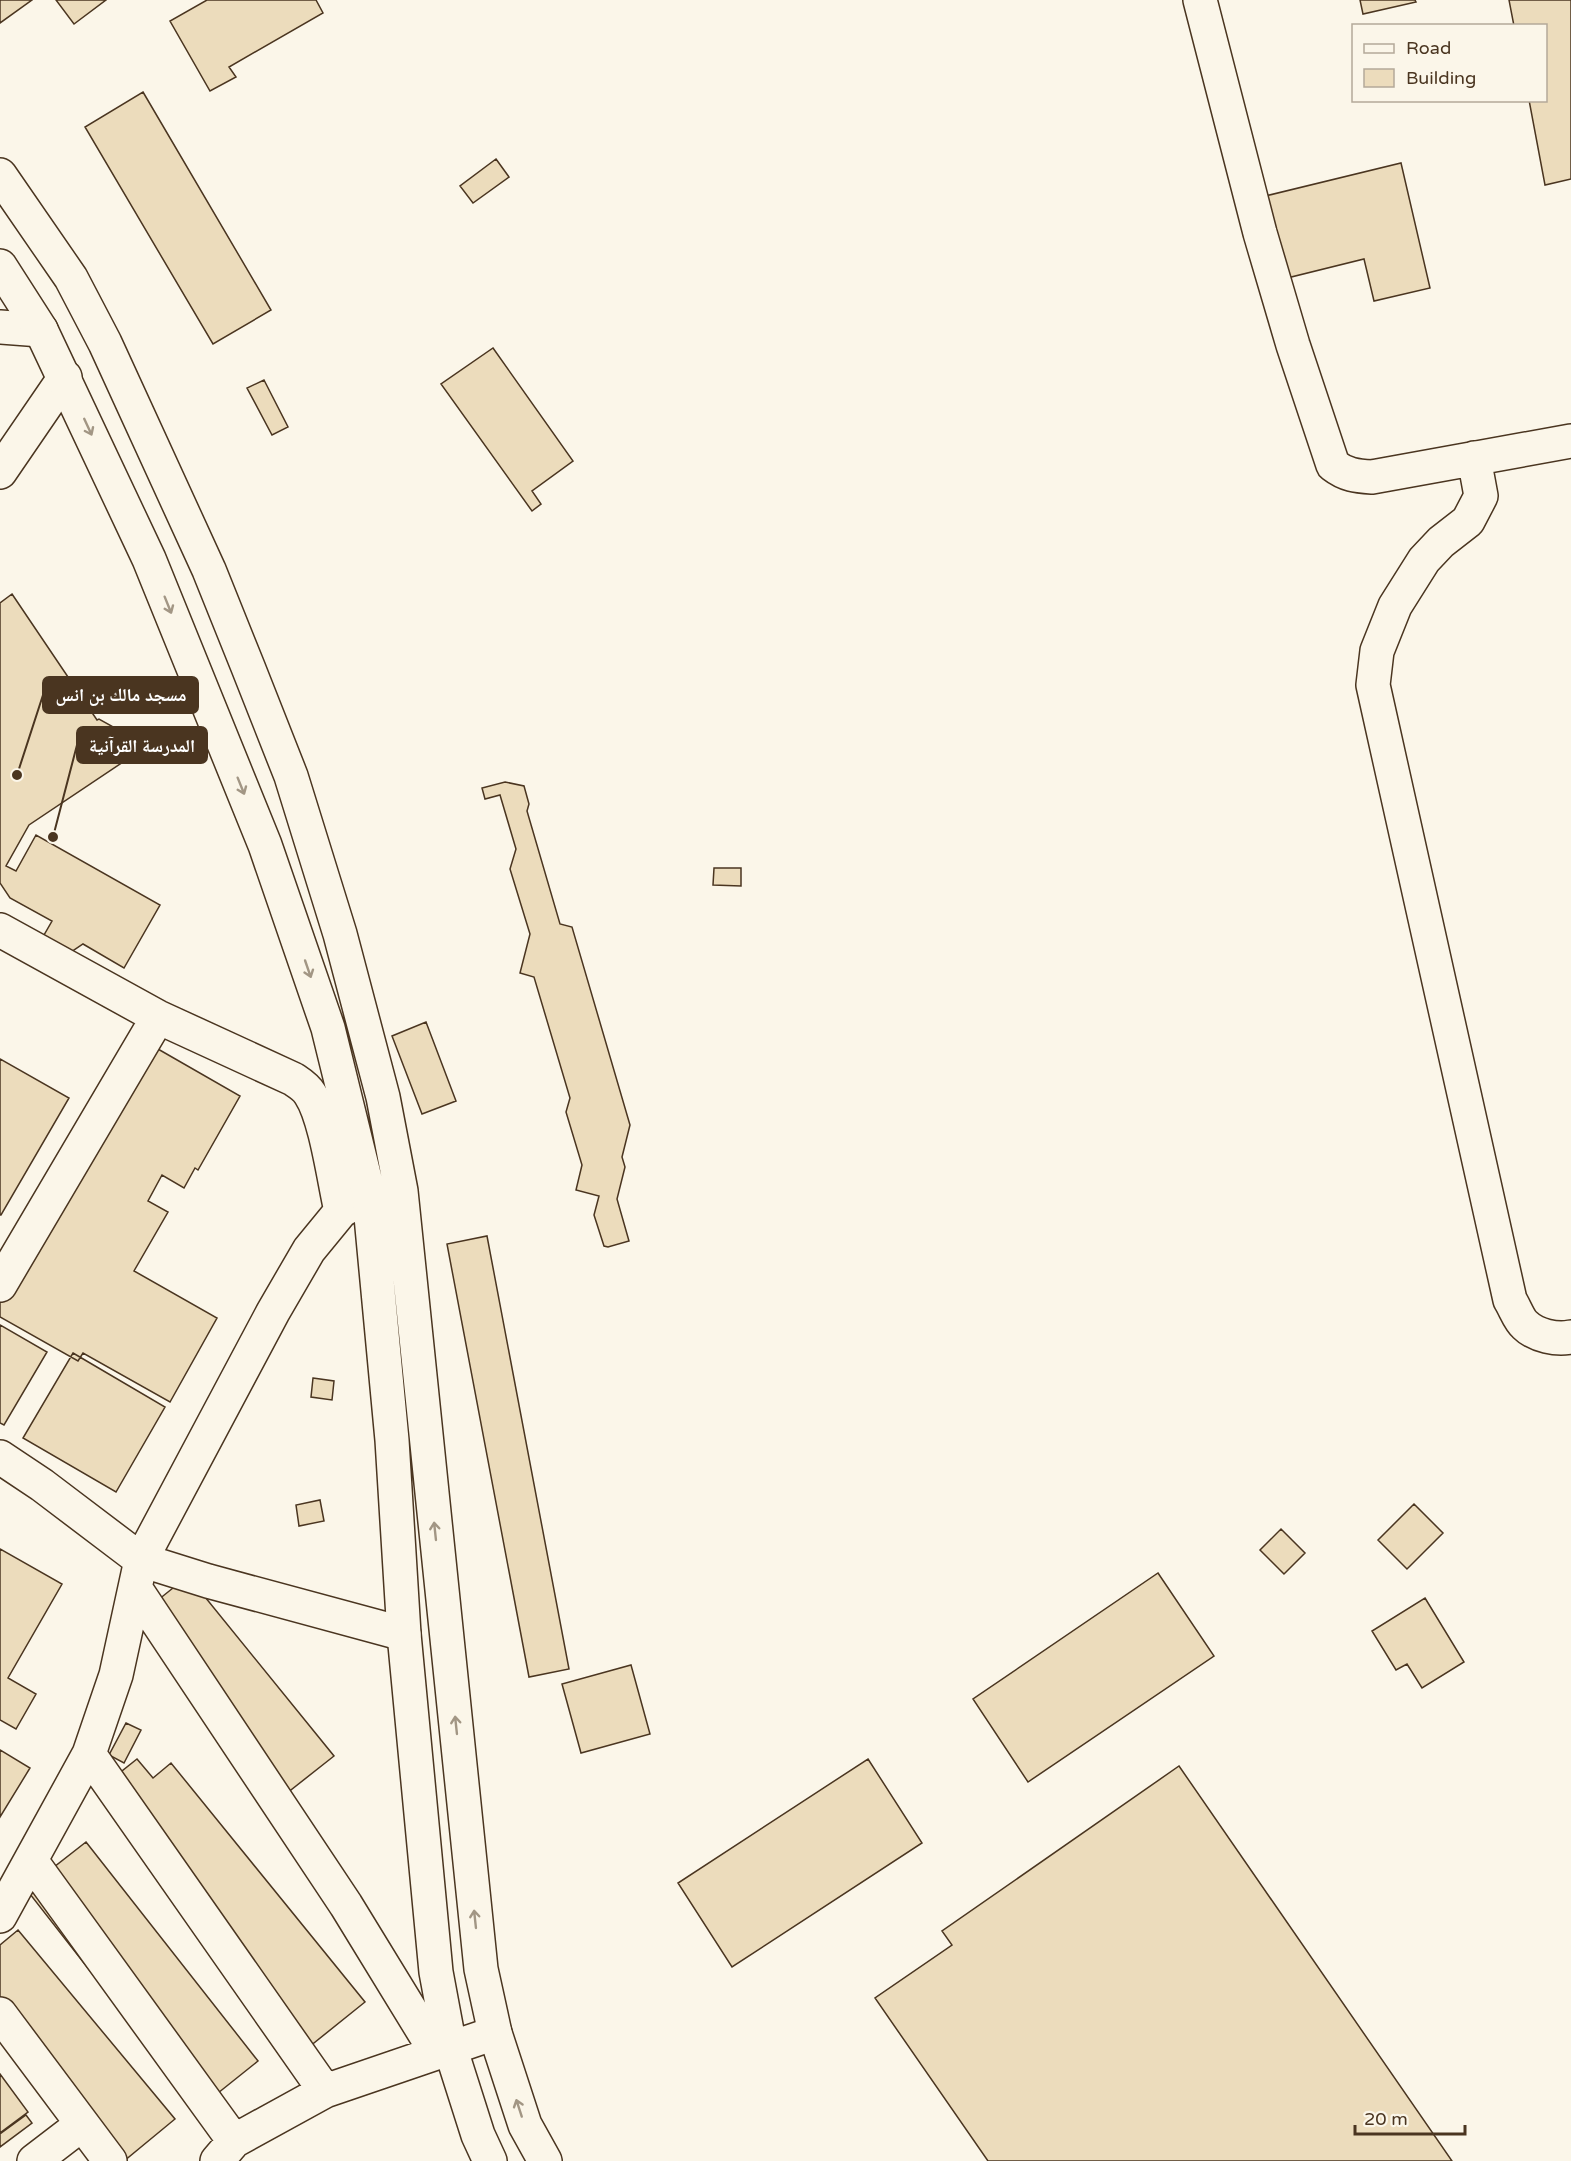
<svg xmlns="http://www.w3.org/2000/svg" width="1571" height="2161" font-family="'Varela Round','Noto Naskh Arabic',sans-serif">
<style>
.building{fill:#ecdcbc;stroke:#4a3520;stroke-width:1.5}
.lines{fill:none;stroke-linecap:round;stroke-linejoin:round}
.minor-casing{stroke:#4a3520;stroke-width:36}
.primary-casing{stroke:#4a3520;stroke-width:36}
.minor{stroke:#fbf6e9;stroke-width:33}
.primary{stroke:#fbf6e9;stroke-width:33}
.oneway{stroke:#a29684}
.leader{fill:none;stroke:#4a3520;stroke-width:2}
.callout-dot{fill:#4a3520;stroke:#fbf6e9;stroke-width:2}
.callout{fill:#4a3520;stroke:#4a3520;stroke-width:2}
.callout-label{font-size:18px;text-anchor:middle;font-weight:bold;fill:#fff}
</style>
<rect width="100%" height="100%" fill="#fbf6e9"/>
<path class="building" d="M0,0H32L0,23Z
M56,0H106L74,24Z
M207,0H316L323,13L229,67L236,77L210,91L170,21Z
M1360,0H1415L1416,2L1363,14Z
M1509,0H1571V179L1545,185L1529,100H1546V26H1514Z
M143,92L271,310L213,344L85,127Z
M496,159L509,177L473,203L460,186Z
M1401,163L1430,288L1374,301L1364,259L1283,279L1253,199Z
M493,348L573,461L532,491L541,504L532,511L441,384Z
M264,380L288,427L272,435L247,388Z
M12,594L97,720L99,719L126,734L138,752L29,825L6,866L16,871L36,835L160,905L124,968L83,944L65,956L40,942L52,921L10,898L0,883V603Z
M505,782L524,786L529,804L527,811L560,924L572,927L630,1125L622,1157L625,1167L617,1199L629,1241L608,1247L604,1246L594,1215L599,1196L576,1190L582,1165L566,1112L570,1098L534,977L520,973L530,934L510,869L516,849L500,795L485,799L482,788Z
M714,868H741V886L713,885Z
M426,1022L456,1101L422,1114L392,1036Z
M144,1041L240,1096L198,1170L195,1168L184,1188L162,1175L148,1201L168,1212L134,1271L217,1318L170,1402L83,1353L78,1361L0,1317V1295Z
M0,1059L69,1098L1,1215H0Z
M487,1236L569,1669L529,1677L447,1244Z
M0,1325L47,1352L4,1425L0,1423Z
M73,1353L165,1407L116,1492L23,1438Z
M313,1378L334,1381L332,1400L311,1397Z
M320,1500L324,1521L299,1526L296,1505Z
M1414,1504L1443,1533L1407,1569L1378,1540Z
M1281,1529L1305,1553L1284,1574L1260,1550Z
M0,1549L62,1584L8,1678L36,1694L16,1729L0,1720Z
M1158,1573L1214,1656L1028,1782L973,1699Z
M188,1576L334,1756L282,1797L138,1616Z
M1425,1598L1464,1662L1422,1688L1407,1664L1396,1670L1372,1631Z
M631,1665L650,1734L581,1753L562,1684Z
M126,1723L141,1730L124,1763L109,1755Z
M0,1750L30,1768L0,1817Z
M137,1759L153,1778L171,1763L365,2002L299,2055L117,1775Z
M868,1759L922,1843L732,1967L678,1883Z
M1179,1766L1452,2161H988L875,1998L952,1945L942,1931Z
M86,1842L258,2061L198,2109L26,1889Z
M18,1930L175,2119L124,2161L0,2039V1945Z
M0,2074L28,2112L0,2133Z
M26,2115L32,2123L0,2147V2134Z"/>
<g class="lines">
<defs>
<path id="minor" d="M1200,0L1260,233L1293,345L1333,465C1346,475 1356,476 1372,477L1571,441
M0,327L41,330
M1474,458L1481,496L1468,521L1441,542L1424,560L1395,606L1377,651L1373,685L1510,1300C1515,1308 1519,1320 1525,1325C1536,1336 1557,1340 1571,1337
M0,472L65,377
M0,930L158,1017L293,1079C299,1083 306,1087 310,1094C326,1118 334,1181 341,1211
M0,1285L158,1017
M0,1457L42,1485L141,1560L208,1581L404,1634
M135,1588L346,1905L436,2052
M89,1754L325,2091
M32,1862L234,2141
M0,1916L89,1754L116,1675L141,1560L273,1312L309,1250L341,1211L369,1195
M0,2014L110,2161
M34,2161L81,2125
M217,2161L234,2141L325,2091L495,2033"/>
<path id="primary" d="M0,175L71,278L105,343L209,570L248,667L291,776L340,934L383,1097L401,1191L481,1969L495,2033L525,2125L545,2161
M0,266L41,330L149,559L265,845L328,1028L369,1195L392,1440L404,1634L436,1972L450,2047L478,2135L490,2161"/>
</defs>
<use href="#minor" class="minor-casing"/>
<use href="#primary" class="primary-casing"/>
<use href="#minor" class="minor"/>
<use href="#primary" class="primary"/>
</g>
<defs><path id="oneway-shaft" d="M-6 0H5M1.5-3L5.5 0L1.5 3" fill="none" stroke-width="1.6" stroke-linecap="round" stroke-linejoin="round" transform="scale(1.5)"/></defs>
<g class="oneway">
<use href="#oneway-shaft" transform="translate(88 427) rotate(65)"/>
<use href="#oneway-shaft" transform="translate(168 605) rotate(68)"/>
<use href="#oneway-shaft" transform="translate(241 786) rotate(68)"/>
<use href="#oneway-shaft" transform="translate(308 969) rotate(71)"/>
<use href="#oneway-shaft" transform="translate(435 1531) rotate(-96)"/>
<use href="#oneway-shaft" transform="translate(456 1725) rotate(-96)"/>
<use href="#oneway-shaft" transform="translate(475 1919) rotate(-96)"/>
<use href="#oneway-shaft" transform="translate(519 2108) rotate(-108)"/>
</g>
<path class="leader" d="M17 775L43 695M53 837L77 745"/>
<g class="callout-dot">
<circle cx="17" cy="775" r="6"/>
<circle cx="53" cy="837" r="6"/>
</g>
<g class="callout">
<rect x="43" y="677" width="155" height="36" rx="6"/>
<rect x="77" y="727" width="130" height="36" rx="6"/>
</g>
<g class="callout-label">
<text x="121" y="701">مسجد مالك بن انس</text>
<text x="142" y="752">المدرسة القرآنية</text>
</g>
<rect x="1352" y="24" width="195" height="78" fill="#fbf6e9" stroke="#b4a999" stroke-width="1.5"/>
<rect x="1364" y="44" width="30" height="9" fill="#fbf6e9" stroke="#b4a999" stroke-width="1.5"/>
<text x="1406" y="54" font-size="18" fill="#4a3520">Road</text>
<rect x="1364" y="69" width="30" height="18" fill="#ecdcbc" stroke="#b4a999" stroke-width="1.5"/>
<text x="1406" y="84" font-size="18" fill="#4a3520">Building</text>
<path d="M1355 2125v9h110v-9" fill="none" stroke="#4a3520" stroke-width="3"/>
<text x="1364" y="2125" font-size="18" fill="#4a3520" stroke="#fbf6e9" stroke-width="4.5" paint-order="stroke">20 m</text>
</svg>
